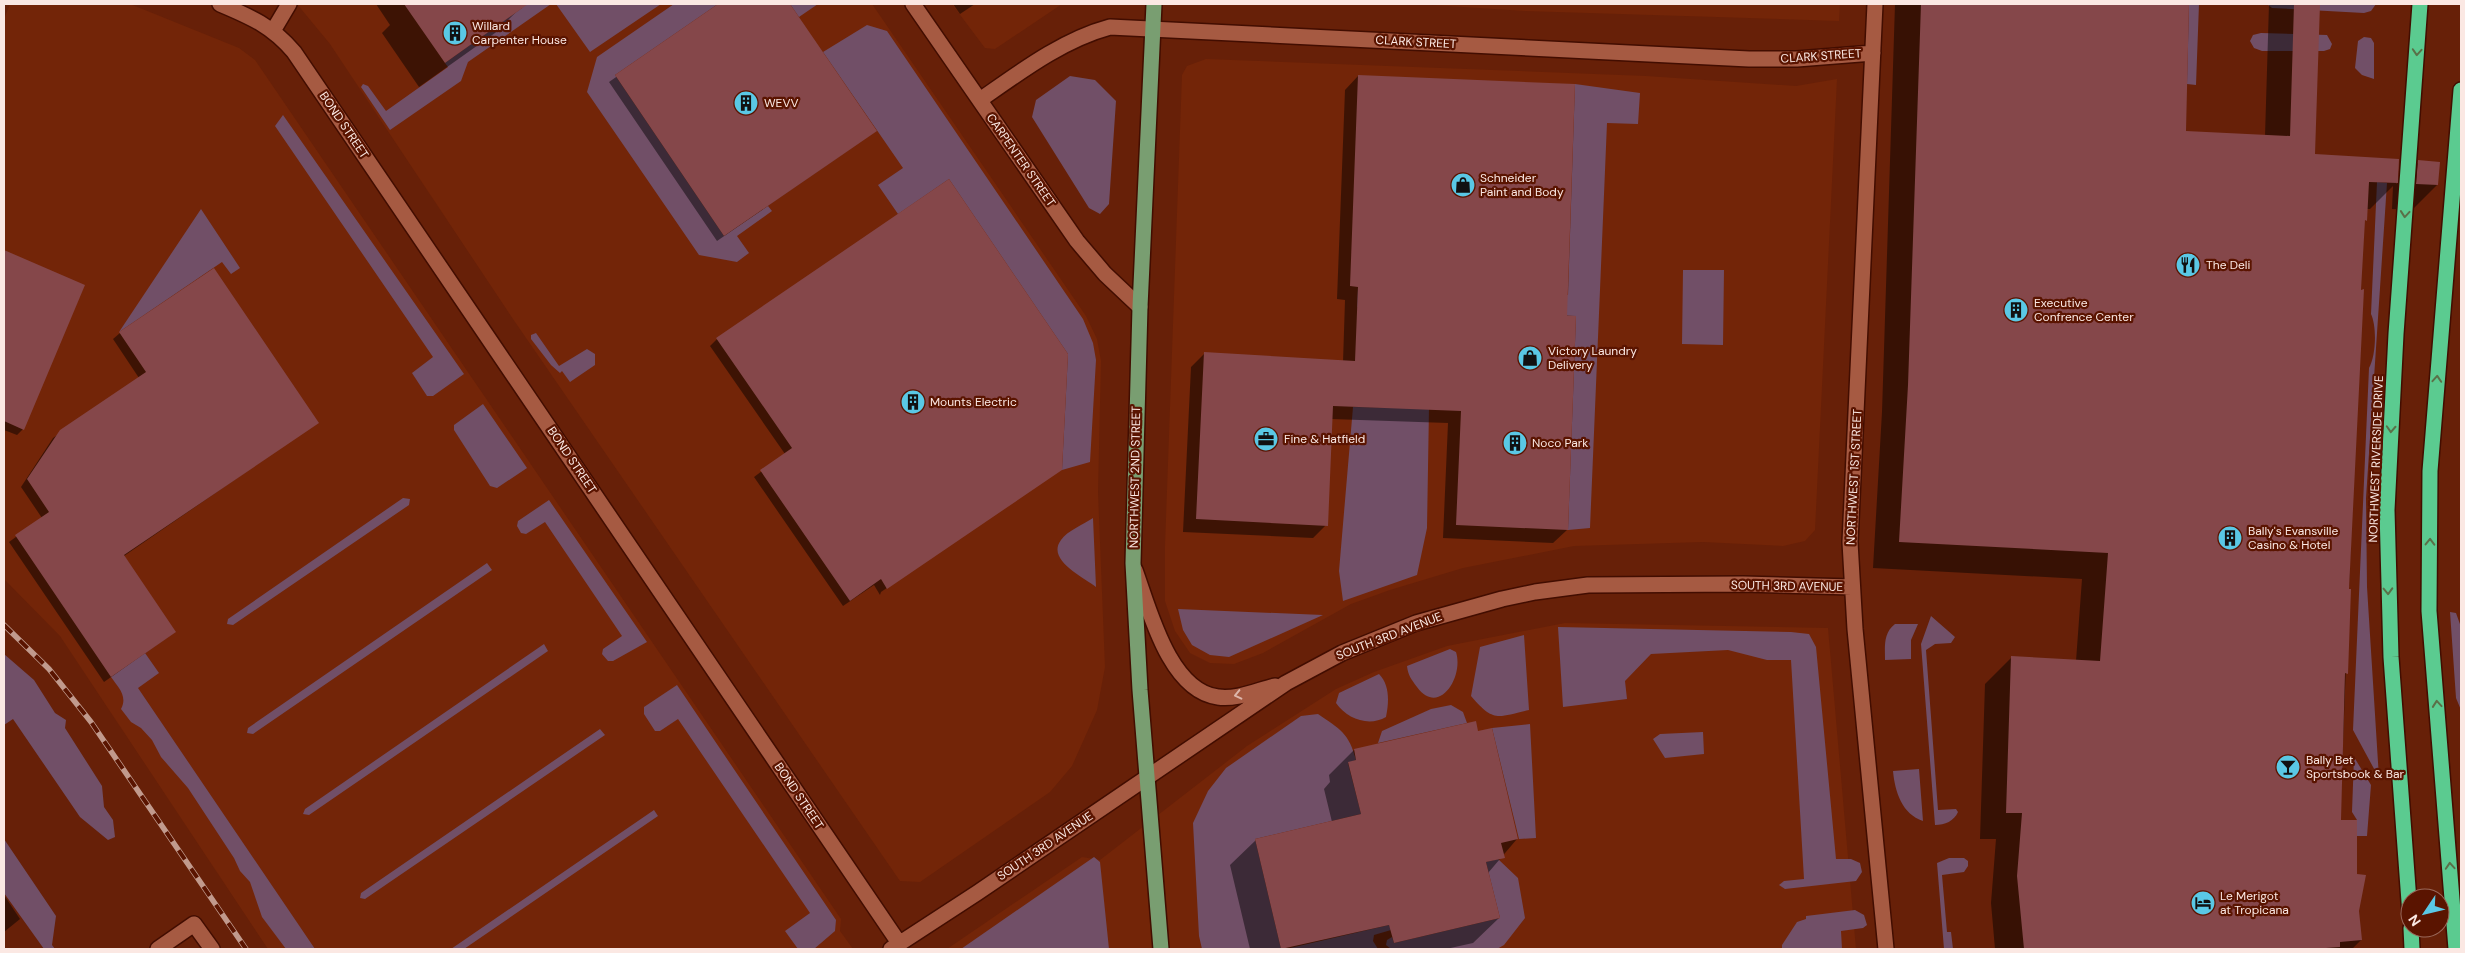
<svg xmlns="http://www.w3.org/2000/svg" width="2465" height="953" font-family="'DM Sans',sans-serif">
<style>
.built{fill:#732508}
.green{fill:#714f67}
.shadow{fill:#0007}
.building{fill:#85474a}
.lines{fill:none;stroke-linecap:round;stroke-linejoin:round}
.minor-casing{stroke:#420d00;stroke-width:18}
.major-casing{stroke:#420d00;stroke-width:18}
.highway-casing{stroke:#420d00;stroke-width:18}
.minor{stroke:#a65a42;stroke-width:15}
.major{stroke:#799e71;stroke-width:15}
.highway{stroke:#5bcb90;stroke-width:15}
.rail-casing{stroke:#c19a8d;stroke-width:5.5}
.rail{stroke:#5a1400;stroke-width:4;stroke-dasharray:11;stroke-linecap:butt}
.oneway{stroke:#5a7048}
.oneway2{stroke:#ddb6ab}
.labels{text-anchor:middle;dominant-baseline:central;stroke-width:4.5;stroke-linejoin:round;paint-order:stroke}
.poi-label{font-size:12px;fill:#fbe8e3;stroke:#5a1400;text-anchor:start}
.street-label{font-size:12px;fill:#fbe8e3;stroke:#5a1400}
</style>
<rect width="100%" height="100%" fill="#672008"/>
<path class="built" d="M10,4H130L239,48L255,60L841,919L840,931L853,949H268L60,636L4,579V19Z
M297,4H872L1086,316L1097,339L1101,361L1098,492L1105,667L1097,710L1072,766L1050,792L920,882L900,881L513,319L330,44Z
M952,4H1062L995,49L985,48Z
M1417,4H1840L1839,21L1525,11Z
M1206,59L1646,76L1796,86L1837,79L1815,530L1805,541L1783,546L1703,542L1574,546L1463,568L1390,590L1351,604L1263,653L1234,664L1210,663L1190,653L1175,631L1165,601V546L1182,75L1187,66Z
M1565,623L1828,628L1856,949H947L1082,857L1100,860L1247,746L1336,689L1374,672L1447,646Z"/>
<path class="green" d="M519,4H551L468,62L461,81L390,130L361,87L363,84L368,86L386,111L448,67L445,63L522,8Z
M556,4H661L590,52Z
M674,4H718L615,75L724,236L768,206L772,211L737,236L749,253L737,262L699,255L587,92L597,57Z
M790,4H818L799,17Z
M2189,4H2199L2196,85L2187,84Z
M2267,4H2376L2371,11L2364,13L2272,8Z
M867,25L887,31L1083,319L1093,343L1096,360L1090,462L1062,470L1068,354L949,179L898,214L878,185L903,168L823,52Z
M2261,33L2327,35L2332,44L2330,49L2324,51H2262L2254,48L2250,41L2253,35Z
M2364,37L2371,38L2374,43V79L2362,75L2355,68L2358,41Z
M1070,76L1095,80L1116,101L1109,204L1100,214L1089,208L1032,117L1036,100Z
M1575,84L1640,93L1638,124L1607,123L1590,528L1568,530L1576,316L1357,307L1358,287L1568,295Z
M283,115L464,374L433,396H427L412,373L433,357L275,126Z
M2377,182L2387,183L2366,498L2367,587L2379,778L2353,730L2369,368C2376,356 2377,327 2371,314Z
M201,209L240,268L231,274L222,262L119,332Z
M1683,270H1724L1723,345L1682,344Z
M536,333L559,366L587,349L595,354V365L570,382L562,371L560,373L551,365L531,339V335Z
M483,404L527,468L497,488L490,486L454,430V425Z
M1353,407L1429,408L1427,528L1417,575L1343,601L1339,571Z
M403,498L410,499L409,505L233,625L227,624L228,619Z
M549,500L647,642L613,661H608L602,654L603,649L622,636L545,522L526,534L521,533L517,526L518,521Z
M1093,518L1096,587C1083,577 1046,560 1061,540C1067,531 1084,524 1093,518Z
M487,563L492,570L253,734L247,733L248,728Z
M1178,609L1323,615L1229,657L1210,655L1192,645L1183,630Z
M2450,612L2456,613L2461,627V710L2456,698Z
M1931,616L1955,637L1951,643L1935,644L1926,650L1938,810L1956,809L1958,812C1954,821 1945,825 1935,825L1921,644Z
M1895,624H1918L1911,640V659L1885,660C1885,647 1883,633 1895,624Z
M1558,627L1791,632L1809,634L1816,647L1836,859H1851L1860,863L1862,872L1856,881L1785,889L1779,885L1784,881L1804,879L1791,660H1767L1728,650L1651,654L1625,681L1627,699L1563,707Z
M1524,635L1529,710C1497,717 1494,723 1471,696L1480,647Z
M544,644L548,651L309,815L303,814L305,809Z
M1450,649L1456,652C1464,677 1439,717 1417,687C1411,679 1408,675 1407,666Z
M145,653L159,673L138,688L315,949H286L262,917L250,882L240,871L234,858L188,788L161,757L152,740L141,728L131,722L121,709C128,696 118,687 111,677Z
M4,654L34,680L55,713L66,720L65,728L102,786L104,807L113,820L115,837L108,840L80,817L13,719L4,725Z
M1379,674C1390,685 1389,702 1386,717C1369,727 1347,719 1336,703L1339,693Z
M677,685L836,920L835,931L814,949H798L785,931L810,913L678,719L660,731H655L644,714V707Z
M1451,705L1463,712L1467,723L1378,743L1382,731L1431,709Z
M1318,714C1340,729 1349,733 1356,760L1348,763L1361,814L1255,839L1281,949H1202L1199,936L1193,823L1208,791L1226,768L1301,716Z
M1530,724L1536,838L1519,839L1492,728Z
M600,729L605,735L365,899L360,898L361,893Z
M1703,732L1704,754L1665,758L1653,739L1660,734Z
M2354,757L2371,785L2367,836H2357V820L2352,812Z
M1919,769L1923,821C1902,814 1895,792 1893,771Z
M654,810L658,816L464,949H451Z
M4,839L56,916L52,945L55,949H44L4,893Z
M1094,857L1100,862L1109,949H961Z
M1949,858H1964L1968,861V866L1964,872L1942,875L1947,932H1951L1953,949H1944L1937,863Z
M1498,859L1518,878L1525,918L1504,945L1497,949H1391L1386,945L1387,940L1392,937L1394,943L1500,918L1486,862Z
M1855,910L1864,915L1867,925L1863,928L1841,931L1842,949H1782V945L1797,922L1806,919V916Z
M1389,925L1391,930L1374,935L1373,941L1378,949H1286Z"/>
<path class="shadow" d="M376,4H517L520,8L495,33L419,87L382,33L390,25Z
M721,4H789L876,131L717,241L609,82Z
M953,4H975L960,14Z
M1895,4H2188L2184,132L2265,136L2269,4H2319L2314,155L2398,160L2396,184L2419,162L2437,185L2412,210L2392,209L2393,186L2370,209H2366L2363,222L2340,821L2355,875L2361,940L2352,949H1995L1991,903L1996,839H1980L1985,684L2011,658L2076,661L2082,579L1873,568L1882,412Z
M1358,76L1566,317L1567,530L1553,543L1443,538L1448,423L1331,419L1326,525L1313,538L1183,532L1191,367L1204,354L1343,362L1345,300L1337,299L1345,90Z
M4,252L84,286L23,429L17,435L4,430Z
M120,333L317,423L124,556L175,632L104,682L9,542L42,518L21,487L53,438L139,378L113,339Z
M717,339L1061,469L881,592L880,595L874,585L843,606L754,477L785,454L710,346Z
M1475,722L1477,732L1517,839L1488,873L1499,918L1473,943L1446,949H1250L1230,865L1256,840L1332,822L1324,789L1330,782L1329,775L1354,750Z
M4,895L20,919L4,932Z"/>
<path class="building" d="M404,4H528L445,63Z
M718,4H790L877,131L724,236L615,75Z
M1921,4H2189L2186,131L2290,136L2294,4H2320L2315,154L2399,159L2398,183L2369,182L2367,221L2365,220L2361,290L2364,289L2349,589H2351L2348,674L2345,673L2341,820H2357V874L2366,875L2359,911L2362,940L2340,942V947L2312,949H2024L2017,876L2022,813H2006L2011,656L2100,661L2108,553L1899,542L1908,385Z
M1358,75L1575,84L1567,316H1576L1568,530L1456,525L1461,411L1333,406L1328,526L1196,519L1204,352L1355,361L1358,287L1350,286Z
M2418,160L2440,162L2438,185L2416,184Z
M949,179L1068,354L1062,470L887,589L881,579L850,601L760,470L792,448L716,338Z
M4,250L85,285L24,430L4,421Z
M214,268L319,423L124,555L176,632L111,677L15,535L49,512L27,479L60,430L146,372L119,332Z
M1476,721L1478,731L1492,728L1518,839L1501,843L1505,858L1486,862L1500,918L1394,943L1389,925L1281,949L1255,839L1361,814L1348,762L1356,760L1354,749Z"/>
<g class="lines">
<defs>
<path id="minor" d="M220,4C251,17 272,26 294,52L899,943
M913,4L1077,241L1105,274L1140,307
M1875,4L1850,542L1855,629L1886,949
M273,31L289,4
M980,100C1020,72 1062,40 1110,27L1749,59H1797L1873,53
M1135,570C1149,608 1169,691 1218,697C1236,700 1258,690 1275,686
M158,949L194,924L212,949
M891,949L977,893L1286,683L1342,653L1416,623L1502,599L1535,592L1588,585L1743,584L1852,587"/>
<path id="major" d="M1154,4L1140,307L1133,563L1140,690L1161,949"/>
<path id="highway" d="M2410,915L2391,657L2387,510L2396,334L2420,4
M2411,928L2412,949
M2456,949L2429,611L2430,471L2461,90"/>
</defs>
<use href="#minor" class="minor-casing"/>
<use href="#major" class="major-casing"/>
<use href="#highway" class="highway-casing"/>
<use href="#minor" class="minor"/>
<use href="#major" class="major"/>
<use href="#highway" class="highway"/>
<defs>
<path id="rail" d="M4,625L49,669L91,722L246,949"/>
</defs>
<use href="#rail" class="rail-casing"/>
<use href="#rail" class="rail"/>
</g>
<defs><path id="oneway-chevron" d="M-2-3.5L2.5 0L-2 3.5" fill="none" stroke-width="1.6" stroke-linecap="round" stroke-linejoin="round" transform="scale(1.25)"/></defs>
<g class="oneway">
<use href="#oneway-chevron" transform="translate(2417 52) rotate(94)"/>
<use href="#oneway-chevron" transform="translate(2405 214) rotate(95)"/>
<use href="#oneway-chevron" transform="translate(2437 379) rotate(-86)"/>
<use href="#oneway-chevron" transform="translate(2391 429) rotate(93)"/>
<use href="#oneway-chevron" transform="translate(2430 542) rotate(-89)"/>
<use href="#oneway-chevron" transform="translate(2388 591) rotate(88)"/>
<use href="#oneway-chevron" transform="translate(2437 704) rotate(-95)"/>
<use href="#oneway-chevron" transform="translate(2450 866) rotate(-94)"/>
</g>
<use class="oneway2" href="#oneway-chevron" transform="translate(1238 695) rotate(167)"/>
<defs>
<symbol id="building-disc" viewBox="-11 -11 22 22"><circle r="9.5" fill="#5ac8e5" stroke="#5a1400"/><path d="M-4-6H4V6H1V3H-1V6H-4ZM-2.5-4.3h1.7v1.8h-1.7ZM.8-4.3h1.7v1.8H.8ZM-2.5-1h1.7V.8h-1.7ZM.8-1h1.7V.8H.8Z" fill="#111"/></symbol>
<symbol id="shop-disc" viewBox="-11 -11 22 22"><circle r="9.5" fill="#5ac8e5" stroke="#5a1400"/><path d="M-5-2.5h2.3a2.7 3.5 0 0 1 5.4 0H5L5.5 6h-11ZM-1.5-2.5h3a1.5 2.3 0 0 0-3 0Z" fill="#111"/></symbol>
<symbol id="restaurant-disc" viewBox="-11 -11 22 22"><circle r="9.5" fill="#5ac8e5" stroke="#5a1400"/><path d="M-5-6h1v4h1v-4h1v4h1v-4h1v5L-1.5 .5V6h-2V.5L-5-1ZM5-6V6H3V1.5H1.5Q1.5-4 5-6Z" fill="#111"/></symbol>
<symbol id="office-disc" viewBox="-11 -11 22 22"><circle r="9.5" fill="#5ac8e5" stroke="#5a1400"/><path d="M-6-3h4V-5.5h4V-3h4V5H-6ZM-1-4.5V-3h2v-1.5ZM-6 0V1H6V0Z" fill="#111"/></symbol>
<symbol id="bar-disc" viewBox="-11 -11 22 22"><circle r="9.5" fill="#5ac8e5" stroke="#5a1400"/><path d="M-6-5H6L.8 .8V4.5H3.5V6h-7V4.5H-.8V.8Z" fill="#111"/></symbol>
<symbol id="hotel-disc" viewBox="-11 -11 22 22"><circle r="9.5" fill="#5ac8e5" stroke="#5a1400"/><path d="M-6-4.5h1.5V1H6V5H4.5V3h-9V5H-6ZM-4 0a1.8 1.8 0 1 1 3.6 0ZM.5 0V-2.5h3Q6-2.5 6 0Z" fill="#111"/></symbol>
</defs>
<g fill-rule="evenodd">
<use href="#building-disc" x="441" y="19" width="28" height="28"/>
<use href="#building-disc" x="732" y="89" width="28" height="28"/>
<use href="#shop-disc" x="1449" y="171" width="28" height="28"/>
<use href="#restaurant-disc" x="2174" y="251" width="28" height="28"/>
<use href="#building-disc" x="2002" y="296" width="28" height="28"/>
<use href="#shop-disc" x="1516" y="344" width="28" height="28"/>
<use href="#building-disc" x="899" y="388" width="28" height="28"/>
<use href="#office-disc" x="1252" y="425" width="28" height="28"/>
<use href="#building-disc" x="1501" y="429" width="28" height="28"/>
<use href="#building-disc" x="2216" y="524" width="28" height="28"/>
<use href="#bar-disc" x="2274" y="753" width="28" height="28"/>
<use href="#hotel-disc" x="2189" y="889" width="28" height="28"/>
</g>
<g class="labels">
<g class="poi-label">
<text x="472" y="26">Willard<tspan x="472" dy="14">Carpenter House</tspan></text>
<text x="764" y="103">WEVV</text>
<text x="1480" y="178">Schneider<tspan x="1480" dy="14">Paint and Body</tspan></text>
<text x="2206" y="265">The Deli</text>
<text x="2034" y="303">Executive<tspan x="2034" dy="14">Confrence Center</tspan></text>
<text x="1548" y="351">Victory Laundry<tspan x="1548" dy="14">Delivery</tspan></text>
<text x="930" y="402">Mounts Electric</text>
<text x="1284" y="439">Fine &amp; Hatfield</text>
<text x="1532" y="443">Noco Park</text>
<text x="2248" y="531">Bally's Evansville<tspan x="2248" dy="14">Casino &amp; Hotel</tspan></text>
<text x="2306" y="760">Bally Bet<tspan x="2306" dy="14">Sportsbook &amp; Bar</tspan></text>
<text x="2220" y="896">Le Merigot<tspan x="2220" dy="14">at Tropicana</tspan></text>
</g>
<g class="street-label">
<text transform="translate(1416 42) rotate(3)">CLARK STREET</text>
<text transform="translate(1821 56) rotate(-4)">CLARK STREET</text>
<text transform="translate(344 125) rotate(56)">BOND STREET</text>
<text transform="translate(1021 160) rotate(55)">CARPENTER STREET</text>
<text transform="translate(2376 459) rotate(-88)">NORTHWEST RIVERSIDE DRIVE</text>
<text transform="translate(572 460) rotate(56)">BOND STREET</text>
<text transform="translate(1135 477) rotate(-89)">NORTHWEST 2ND STREET</text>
<text transform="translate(1854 477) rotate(-87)">NORTHWEST 1ST STREET</text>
<text transform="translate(1787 586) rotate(1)">SOUTH 3RD AVENUE</text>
<text transform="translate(1389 636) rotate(-21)">SOUTH 3RD AVENUE</text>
<text transform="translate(799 796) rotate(56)">BOND STREET</text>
<text transform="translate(1045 846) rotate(-34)">SOUTH 3RD AVENUE</text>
</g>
</g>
<rect width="2465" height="953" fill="none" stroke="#fbe8e3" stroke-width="10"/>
<g transform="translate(2425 913) rotate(235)"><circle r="24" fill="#5a1400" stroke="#9a695b"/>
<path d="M0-4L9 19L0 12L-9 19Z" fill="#5ac8e5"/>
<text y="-8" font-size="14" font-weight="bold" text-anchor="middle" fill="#fbe8e3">N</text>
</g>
</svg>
